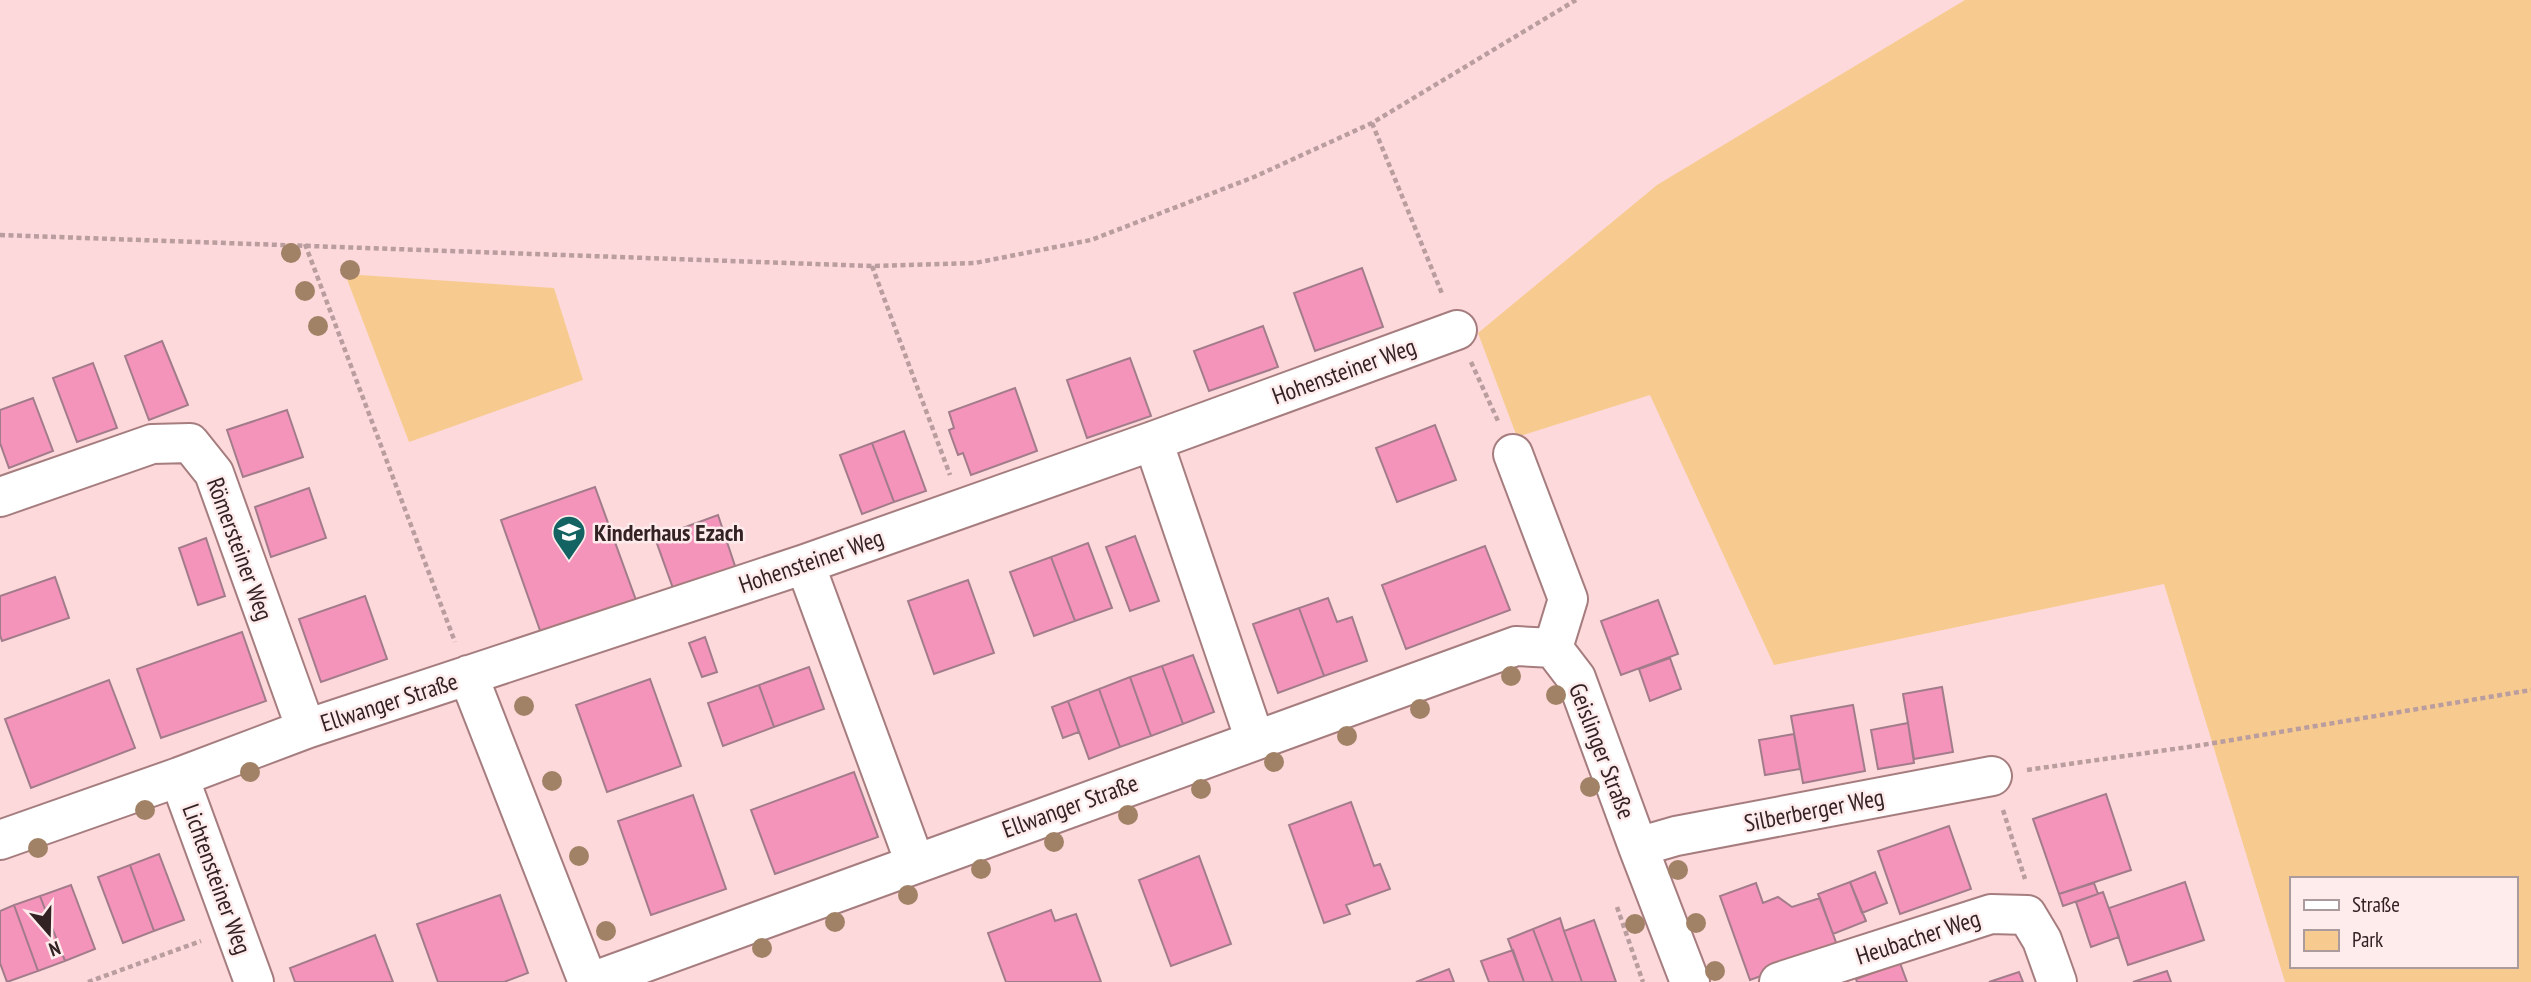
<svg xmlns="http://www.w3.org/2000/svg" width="2531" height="982" font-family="'PT Sans Narrow',sans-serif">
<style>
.green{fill:#f7cb8f;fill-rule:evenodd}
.building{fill:#f494bb;stroke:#a27c8a;stroke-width:2}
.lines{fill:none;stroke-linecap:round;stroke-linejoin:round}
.minor-casing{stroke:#a67d7f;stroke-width:42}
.path{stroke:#ba9d9e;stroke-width:4.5;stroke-dasharray:5 3.5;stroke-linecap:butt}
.minor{stroke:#fff;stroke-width:38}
.tree{fill:#a28266}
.labels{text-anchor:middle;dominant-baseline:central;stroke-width:5;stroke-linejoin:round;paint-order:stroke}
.street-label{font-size:24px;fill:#322223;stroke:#feebec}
.poi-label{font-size:24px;font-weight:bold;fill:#322223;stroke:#feebec;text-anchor:start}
</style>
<rect width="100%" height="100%" fill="#fdd9db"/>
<path class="green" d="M1965,0H2531V982H2285L2164,584L1774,665L1650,395L1517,437L1478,333L1657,185ZM2291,879H2515V966H2291Z
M345,274L554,288L583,380L409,442Z"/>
<path class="building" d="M1362,268L1383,327L1315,351L1294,293Z
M1263,326L1278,367L1209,391L1194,351Z
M162,341L188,405L149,420L125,356Z
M1130,358L1151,416L1087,438L1067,380Z
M93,363L117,428L77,442L53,378Z
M1015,388L1037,451L971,475L963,453L958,455L949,430L954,428L949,412Z
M33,398L53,451L9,468L0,443V410Z
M287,410L303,457L243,477L227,430Z
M1435,425L1456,480L1397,502L1376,448Z
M904,431L926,491L894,502L872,443Z
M872,443L894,502L862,514L840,455Z
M595,487L637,603L542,636L501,520Z
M309,488L326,538L271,557L255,507Z
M718,515L736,569L674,591L655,538Z
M1135,536L1159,601L1130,611L1106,547Z
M206,538L225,596L198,605L179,548Z
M1088,543L1112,608L1075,621L1051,557Z
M1485,546L1510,610L1406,649L1382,585Z
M1051,557L1075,621L1034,636L1010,572Z
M55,577L69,618L2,641L0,635V596Z
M968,580L994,653L934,674L908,601Z
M365,596L387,659L321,682L299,619Z
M1328,598L1337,622L1352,617L1367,661L1324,676L1299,608Z
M1658,600L1678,654L1621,675L1601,621Z
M1299,608L1324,676L1278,693L1253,624Z
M242,632L266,701L161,738L137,669Z
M705,637L717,672L702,677L689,643Z
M1193,655L1214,712L1183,724L1162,666Z
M1670,658L1681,689L1650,701L1639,669Z
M1162,666L1183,724L1151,736L1130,677Z
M809,667L824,709L774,727L759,685Z
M1130,677L1151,736L1120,747L1099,689Z
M650,679L681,766L607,792L576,705Z
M109,680L135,748L31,788L5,719Z
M759,685L774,727L723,746L708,703Z
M1942,687L1953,752L1914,759L1903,694Z
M1099,689L1120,747L1089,759L1068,701Z
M1068,701L1079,732L1063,738L1052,707Z
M1853,705L1865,771L1803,783L1791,716Z
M1908,723L1914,763L1878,769L1871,730Z
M1794,734L1800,769L1765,775L1759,740Z
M854,772L878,837L775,874L751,810Z
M2106,794L2131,870L2059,894L2033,819Z
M693,795L726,889L651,915L618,821Z
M1351,802L1374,866L1380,864L1390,889L1346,905L1350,914L1324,923L1289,825Z
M1949,826L1971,889L1900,914L1878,851Z
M159,854L184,920L154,931L130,865Z
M1199,856L1231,944L1171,966L1139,880Z
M130,865L154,931L123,943L98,877Z
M1875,872L1887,903L1862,913L1850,882Z
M1850,882L1866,921L1833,934L1818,894Z
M2185,882L2204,940L2128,965L2109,908Z
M1756,883L1763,903L1778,897L1792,907L1820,898L1838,948L1750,980L1720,896Z
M2094,883L2098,894L2063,906L2059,894Z
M71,885L95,949L65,961L40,896Z
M2103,892L2119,937L2091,947L2076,902Z
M500,895L528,973L504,982H438L417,924Z
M40,896L65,961L38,971L14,905Z
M14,905L38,971L7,982L0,963V911Z
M1051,910L1055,921L1076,914L1101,982H1006L988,933Z
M1560,918L1564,931L1582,982H1553L1533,929Z
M1594,920L1616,982H1582L1564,931Z
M1533,929L1553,982H1524L1508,939Z
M375,935L393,982H295L290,968Z
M1513,950L1524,982H1489L1481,961Z
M1900,963L1907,982H1857L1856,979Z
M1449,969L1454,982H1416Z
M2167,971L2171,982H2133Z
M2019,972L2023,982H1989Z"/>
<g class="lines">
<defs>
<path id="minor" d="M1153,441L1255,740
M1513,454L1568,599L1553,648
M0,497L152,444L190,443L214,473L306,729
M805,564L915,863
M1553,648L1576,678L1638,847L1690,982
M468,675L588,982
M179,777L254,982
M0,840L179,777L306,729L805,564L1153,441L1457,330
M1638,847L1676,836L1992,776
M591,982L1516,646L1553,648
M1779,982L1991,914L2027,915L2042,940L2057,982"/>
</defs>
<use href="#minor" class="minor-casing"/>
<path class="path" d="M1372,123L1443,296
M0,235L872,266L975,263L1091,240L1254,177L1372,123L1576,0
M305,244L455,642
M872,266L950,475
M1471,362L1498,421
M2027,770L2202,745L2531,690
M2003,810L2025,879
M1617,907L1643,982
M88,982L201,941"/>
<use href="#minor" class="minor"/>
</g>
<g class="tree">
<circle cx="291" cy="253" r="10"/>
<circle cx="350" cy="270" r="10"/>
<circle cx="305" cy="291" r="10"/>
<circle cx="318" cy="326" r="10"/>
<circle cx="1511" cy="676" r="10"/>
<circle cx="1556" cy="695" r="10"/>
<circle cx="524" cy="706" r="10"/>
<circle cx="1420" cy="709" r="10"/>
<circle cx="1347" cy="736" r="10"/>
<circle cx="1274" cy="762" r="10"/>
<circle cx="250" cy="772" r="10"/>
<circle cx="552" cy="781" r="10"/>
<circle cx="1590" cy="787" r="10"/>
<circle cx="1201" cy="789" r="10"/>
<circle cx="145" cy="810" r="10"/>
<circle cx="1128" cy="815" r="10"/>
<circle cx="1054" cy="842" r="10"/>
<circle cx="38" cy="848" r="10"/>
<circle cx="579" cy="856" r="10"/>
<circle cx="981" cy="869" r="10"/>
<circle cx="1678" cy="870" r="10"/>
<circle cx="908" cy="895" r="10"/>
<circle cx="835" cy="922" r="10"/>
<circle cx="1696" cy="923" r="10"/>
<circle cx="1635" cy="924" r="10"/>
<circle cx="606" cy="931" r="10"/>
<circle cx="762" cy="948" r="10"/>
<circle cx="1715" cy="971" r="10"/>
</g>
<defs>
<symbol id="school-pin" viewBox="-11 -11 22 30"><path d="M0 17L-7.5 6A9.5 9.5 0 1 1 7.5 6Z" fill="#136363" stroke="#feebec"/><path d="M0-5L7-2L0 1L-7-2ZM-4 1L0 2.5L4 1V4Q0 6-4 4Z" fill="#fff"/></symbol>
</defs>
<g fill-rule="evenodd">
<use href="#school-pin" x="550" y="513" width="38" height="52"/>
</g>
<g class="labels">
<g class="street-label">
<text transform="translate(1344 371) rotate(-20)">Hohensteiner Weg</text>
<text transform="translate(240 549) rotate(70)">Römersteiner Weg</text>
<text transform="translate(811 561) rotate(-19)">Hohensteiner Weg</text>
<text transform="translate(389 702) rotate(-18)">Ellwanger Straße</text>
<text transform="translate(1602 751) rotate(69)">Geislinger Straße</text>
<text transform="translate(1070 806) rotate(-20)">Ellwanger Straße</text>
<text transform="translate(1814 810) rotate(-11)">Silberberger Weg</text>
<text transform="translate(217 879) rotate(70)">Lichtensteiner Weg</text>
<text transform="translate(1918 937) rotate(-18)">Heubacher Weg</text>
</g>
<g class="poi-label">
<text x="594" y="532">Kinderhaus Ezach</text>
</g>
</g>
<rect x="2290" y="877" width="228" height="91" fill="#feebec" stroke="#ac9b9c" stroke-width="2"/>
<rect x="2304" y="900" width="35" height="10" fill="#ffffff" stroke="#ac9b9c" stroke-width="2"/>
<text x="2352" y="912" font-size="21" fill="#322223">Straße</text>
<rect x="2304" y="930" width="35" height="21" fill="#f7cb8f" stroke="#ac9b9c" stroke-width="2"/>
<text x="2352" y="947" font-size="21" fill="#322223">Park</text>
<g transform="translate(49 933) rotate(160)" stroke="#feebec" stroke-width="5" paint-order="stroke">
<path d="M0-5L12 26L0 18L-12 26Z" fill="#322223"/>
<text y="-10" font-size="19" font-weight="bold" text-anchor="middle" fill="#322223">N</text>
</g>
</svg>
